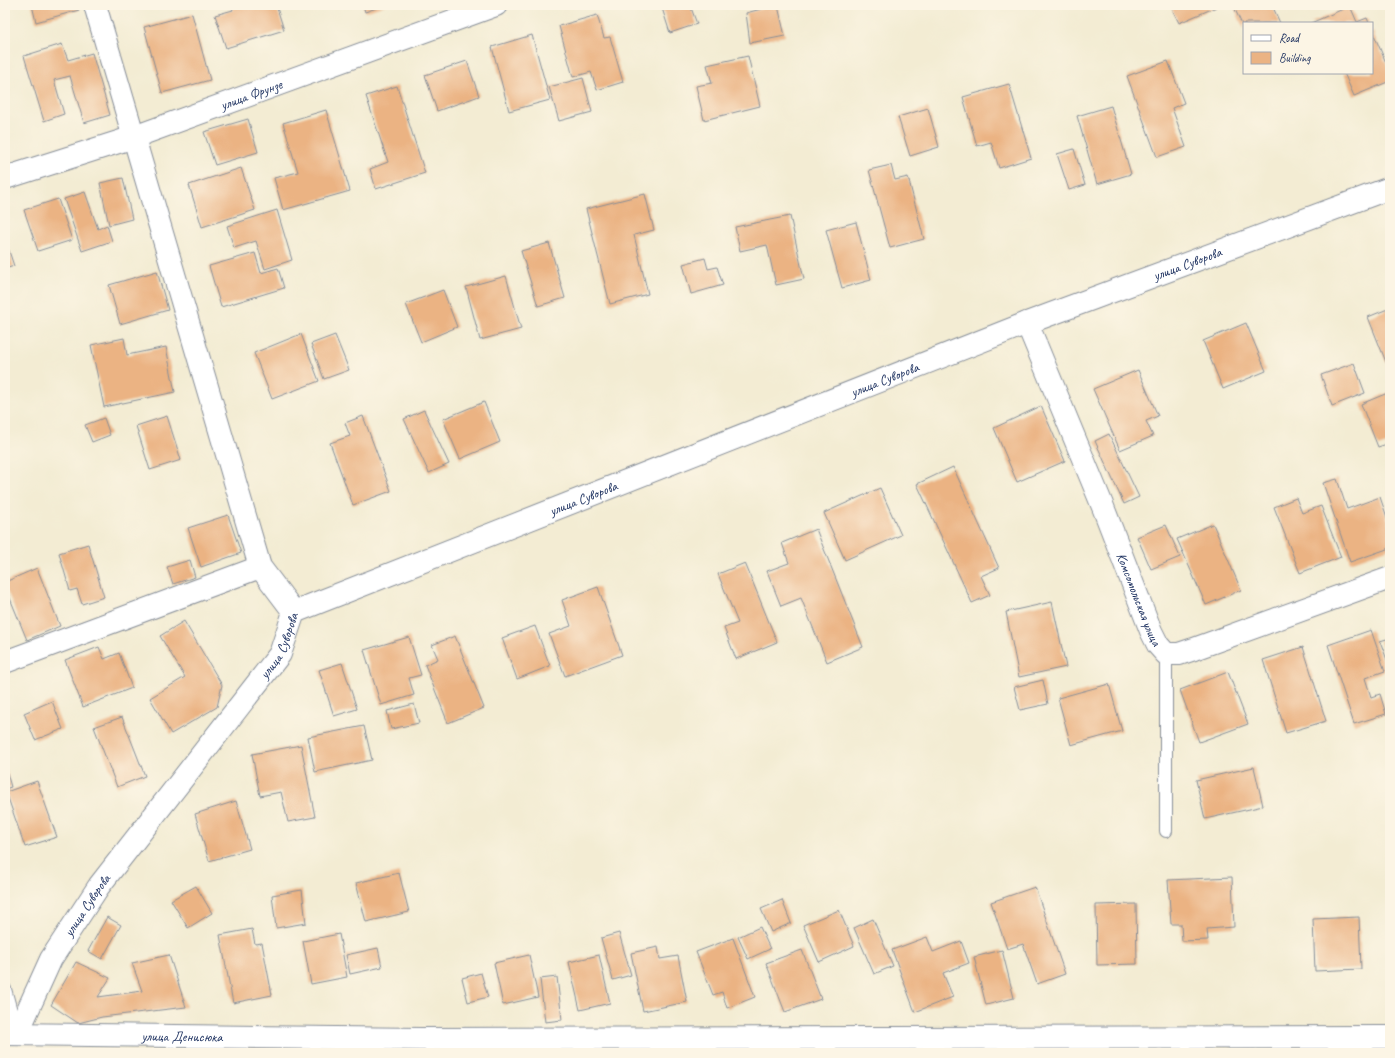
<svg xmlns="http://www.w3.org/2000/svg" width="1395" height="1058" font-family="Caveat,sans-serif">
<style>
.building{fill:#ebb383}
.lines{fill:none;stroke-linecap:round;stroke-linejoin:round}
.service-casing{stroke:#878e98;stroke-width:14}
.minor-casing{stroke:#878e98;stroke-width:24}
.service{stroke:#fff;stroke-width:12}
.minor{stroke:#fff;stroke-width:22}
.labels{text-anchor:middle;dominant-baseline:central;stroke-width:3.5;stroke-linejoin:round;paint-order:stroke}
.street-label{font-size:14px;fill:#1b2f5e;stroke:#fcf5e5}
</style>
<rect width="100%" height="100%" fill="#fcf5e5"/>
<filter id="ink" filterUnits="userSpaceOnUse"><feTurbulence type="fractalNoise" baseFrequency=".025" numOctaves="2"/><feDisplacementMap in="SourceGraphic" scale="8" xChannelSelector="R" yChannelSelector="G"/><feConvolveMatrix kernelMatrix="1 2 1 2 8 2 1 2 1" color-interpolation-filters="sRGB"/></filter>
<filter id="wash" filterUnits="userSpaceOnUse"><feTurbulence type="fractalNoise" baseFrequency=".012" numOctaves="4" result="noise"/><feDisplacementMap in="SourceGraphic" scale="16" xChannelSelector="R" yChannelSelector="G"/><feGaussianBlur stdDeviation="0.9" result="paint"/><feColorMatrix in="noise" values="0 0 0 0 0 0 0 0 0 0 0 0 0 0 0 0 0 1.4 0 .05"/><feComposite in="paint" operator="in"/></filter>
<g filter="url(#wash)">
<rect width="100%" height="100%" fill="#f3ecd3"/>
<g id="blocks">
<path class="building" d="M32,5H78L79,10L36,22Z
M231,5H276L284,30L226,48L215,15L233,10Z
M363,5H385L365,12Z
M661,5H690L697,24L670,33Z
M764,5H781L778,6L785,36L750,43L746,13L765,8Z
M1170,5H1221L1179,23Z
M1233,5H1272L1280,23H1244V29Z
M1350,6L1357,22L1367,18L1369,23H1311Z
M192,14L210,80L162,93L144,27Z
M597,15L604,38L610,37L623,82L597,90L591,72L573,77L559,26Z
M1372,30L1390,72V81L1354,96L1344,73H1372Z
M532,35L550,100L509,111L492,47Z
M62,44L68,60L92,53L110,115L84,123L70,76L54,80L64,114L44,121L24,56Z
M748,56L760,106L704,120L696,86L712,83L707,65Z
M467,61L479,96L437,111L425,75Z
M1168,61L1184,103L1172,108L1186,147L1157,157L1127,76Z
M583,78L592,112L559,121L549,87Z
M1009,84L1031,158L999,168L991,142L977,146L963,97Z
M397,86L425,173L376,189L370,169L388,162L366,96Z
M1111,106L1131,174L1097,184L1077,116Z
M928,108L939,147L910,156L898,117Z
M326,110L350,191L283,210L274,178L298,172L283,123Z
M248,119L258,152L215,165L204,132Z
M1074,149L1085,185L1069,190L1057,154Z
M891,165L895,180L908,177L924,239L890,248L869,170Z
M241,168L255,210L202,227L189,185Z
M123,178L132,219L109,225L100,183Z
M85,192L98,229L107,225L112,241L82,251L64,199Z
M645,194L654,230L634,235L648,294L610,304L586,209Z
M58,199L72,240L38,251L24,210Z
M277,210L292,260L265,269L256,241L234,248L227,226Z
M790,216L804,279L776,285L767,245L740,251L735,227Z
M856,222L871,280L842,288L826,230Z
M5,239L14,266L5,269Z
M549,243L565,298L538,306L521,251Z
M255,253L261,273L278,268L284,288L221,307L209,266Z
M705,258L708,269L717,267L723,285L691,294L683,264Z
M157,271L168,310L120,324L109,285Z
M506,276L521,329L480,340L466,287Z
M443,290L457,327L421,342L406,304Z
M1390,308V372L1368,317Z
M1246,323L1266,371L1223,389L1203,341Z
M301,334L319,381L272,399L254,353Z
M335,335L349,370L324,379L311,344Z
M124,338L127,355L166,347L175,392L104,407L91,345Z
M1354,363L1365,393L1332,406L1321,375Z
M1138,370L1158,416L1146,421L1153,436L1120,450L1093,389Z
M1390,392V443L1378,447L1361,404Z
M484,402L500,442L460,459L443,419Z
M1041,406L1065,461L1017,482L994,428Z
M424,410L449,464L429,473L404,419Z
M167,416L181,460L150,470L136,426Z
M363,416L391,491L353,505L330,443L350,436L345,423Z
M104,418L110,435L92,442L85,425Z
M1109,434L1139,497L1124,504L1095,441Z
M953,467L999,568L981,576L990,595L972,603L917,484Z
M1337,479L1347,509L1380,497L1390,526V548L1350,562L1323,483Z
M880,488L901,535L845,560L824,513Z
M1296,498L1302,513L1321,506L1341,557L1300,573L1274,507Z
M228,515L241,553L201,567L188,528Z
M1213,524L1241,590L1206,605L1177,539Z
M1166,525L1180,557L1151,569L1137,537Z
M816,529L863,647L827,662L801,598L781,606L767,571L789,563L782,543Z
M88,544L104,597L82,604L77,589L70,591L59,553Z
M190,560L195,577L173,584L167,567Z
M745,563L777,642L736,659L724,628L738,623L718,574Z
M37,568L60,626L27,640L5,586V582Z
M598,587L622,655L565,676L549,634L571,626L562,600Z
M1052,602L1066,667L1019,677L1006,612Z
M184,621L222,685L217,707L171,734L150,698L185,677L160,636Z
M535,626L550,666L517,679L502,638Z
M1371,630L1385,671L1365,678L1371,697L1380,694L1386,714L1354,724L1328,645Z
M455,636L484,708L448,723L425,665L438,659L432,645Z
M409,637L421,675L409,678L414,695L381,705L364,650Z
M1390,638V668L1380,641Z
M99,647L104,659L119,653L132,688L83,707L65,660Z
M1303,647L1326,721L1286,733L1263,660Z
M342,663L357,709L334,716L319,670Z
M1228,672L1248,724L1199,742L1180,690Z
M1043,680L1048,704L1020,710L1014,687Z
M1109,684L1122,731L1071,745L1058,698Z
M52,701L63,729L35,740L24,713Z
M414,704L419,723L391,729L387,711Z
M122,717L145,776L117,787L94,727Z
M364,726L372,760L315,772L308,737Z
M301,745L315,817L288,822L281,792L260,796L252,754Z
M5,766L11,787L5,789Z
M1254,767L1263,806L1205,819L1196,780Z
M37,781L57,837L25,847L6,792Z
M236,801L250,849L209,861L195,814Z
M399,873L409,912L366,922L356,883Z
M1232,877L1234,927L1207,929L1208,940L1182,941L1181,924H1171L1168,880Z
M196,886L212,913L188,928L171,900Z
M1035,887L1065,974L1037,984L1023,944L1007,949L991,902Z
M302,890L306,923L276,928L272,895Z
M782,900L791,923L771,932L761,909Z
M1136,904L1137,964L1097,965L1096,905Z
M839,910L854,946L819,962L803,925Z
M107,917L121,925L102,959L88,951Z
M1359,917L1361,969L1315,971L1313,919Z
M873,919L893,966L874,974L854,928Z
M760,927L770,949L748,959L738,937Z
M252,929L255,944L262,943L272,995L233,1003L220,935Z
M619,933L631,975L613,980L601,938Z
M339,934L347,977L311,984L303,941Z
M927,937L933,952L961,941L969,963L943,973L953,997L915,1012L892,950Z
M733,938L755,997L727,1008L722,992L713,995L696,952Z
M658,947L660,959L678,956L687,1002L643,1011L631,953Z
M378,948L382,967L350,974L346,955Z
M802,950L821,999L785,1012L766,963Z
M1002,950L1014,998L986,1005L974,957Z
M169,955L186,1007L102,1017L78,1023L51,1005L76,962L110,978L98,997L142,991L132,963Z
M529,955L538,997L503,1005L494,963Z
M599,955L610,1003L580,1010L569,962Z
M481,973L488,997L468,1002L462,978Z
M557,977L562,1020L545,1022L540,979Z"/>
</g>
</g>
<g filter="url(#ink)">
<use href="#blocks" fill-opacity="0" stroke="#878e98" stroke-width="1"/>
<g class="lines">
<defs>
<path id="service" d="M1166,654V831
M5,989L17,1033"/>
<g id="minor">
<path d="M95,5L260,567L294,612"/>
<path id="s1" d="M5,178L134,137L496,5"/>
<path id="s2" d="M1027,323L1103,507L1151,631L1158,645L1166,654H1179L1194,649L1390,578"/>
<path d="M5,662L260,567"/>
<path id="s3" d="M5,1034L421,1039L1390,1037"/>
<path id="s4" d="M17,1034L51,959L99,886L280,654L294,612L1027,323L1390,188"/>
</g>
</defs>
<use href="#service" class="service-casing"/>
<use href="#minor" class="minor-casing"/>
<use href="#service" class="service"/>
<use href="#minor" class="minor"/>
</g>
</g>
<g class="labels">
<g class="street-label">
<text stroke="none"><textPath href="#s1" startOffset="260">улица Фрунзе</textPath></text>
<text stroke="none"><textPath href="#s4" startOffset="1467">улица Суворова</textPath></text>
<text stroke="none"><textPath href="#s4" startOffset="1143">улица Суворова</textPath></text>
<text stroke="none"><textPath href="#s4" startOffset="819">улица Суворова</textPath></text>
<text stroke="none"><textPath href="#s2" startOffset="298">Комсомольская улица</textPath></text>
<text stroke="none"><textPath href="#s4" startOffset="471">улица Суворова</textPath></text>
<text stroke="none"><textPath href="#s4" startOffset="147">улица Суворова</textPath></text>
<text stroke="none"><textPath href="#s3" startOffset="177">улица Денисюка</textPath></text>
</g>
</g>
<rect width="1395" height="1058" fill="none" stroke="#fcf5e5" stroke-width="20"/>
<rect x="1243" y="22" width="130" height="52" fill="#fcf5e5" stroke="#a2a6af"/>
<rect x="1251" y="35" width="20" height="6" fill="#ffffff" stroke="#a2a6af"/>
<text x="1279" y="42" font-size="12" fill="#1b2f5e">Road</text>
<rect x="1251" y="52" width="20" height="12" fill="#ebb383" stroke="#a2a6af"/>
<text x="1279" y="62" font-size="12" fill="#1b2f5e">Building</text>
</svg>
